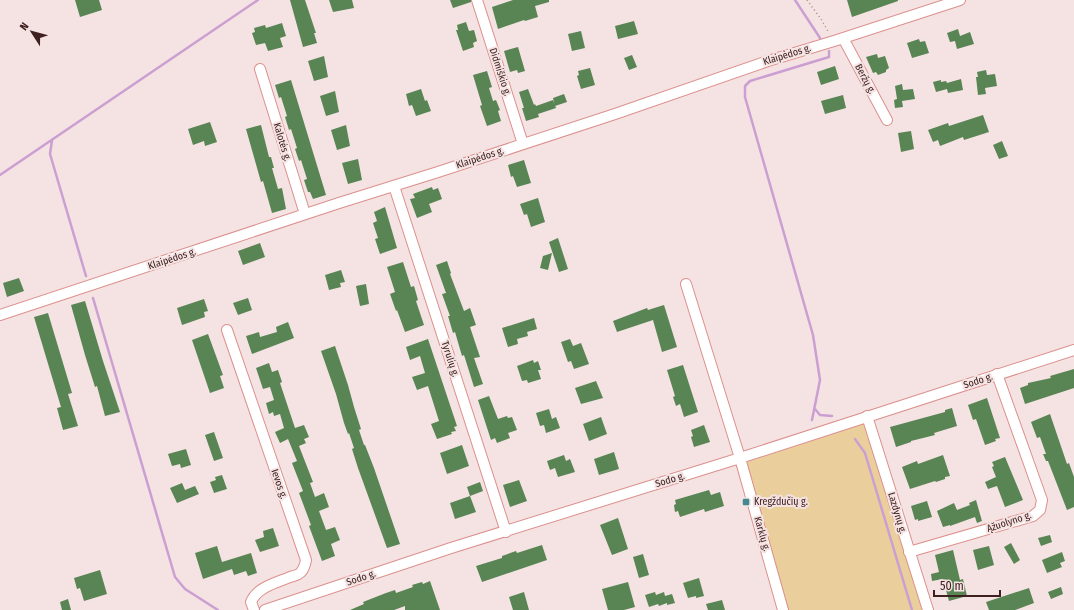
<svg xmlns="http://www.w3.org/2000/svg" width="1074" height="610" font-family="'Fira Sans Condensed',sans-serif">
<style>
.green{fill:#eacf9d}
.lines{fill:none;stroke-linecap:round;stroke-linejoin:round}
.stream{stroke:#cc9fd2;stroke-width:2.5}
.building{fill:#598454}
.street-casing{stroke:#dc908d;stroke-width:12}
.path{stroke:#a08988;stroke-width:1.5;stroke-dasharray:1 3;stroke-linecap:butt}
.street{stroke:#fff;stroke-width:10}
.poi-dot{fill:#41898f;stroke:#f4e3e2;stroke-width:1.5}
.labels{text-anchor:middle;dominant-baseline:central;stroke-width:4;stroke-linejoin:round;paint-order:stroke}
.street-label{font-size:10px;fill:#3e201f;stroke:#f4e3e2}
.poi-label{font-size:10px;fill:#3e201f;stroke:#f4e3e2;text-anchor:start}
</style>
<rect width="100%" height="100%" fill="#f4e3e2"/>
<path class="green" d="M867,416L928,610H783L740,458Z"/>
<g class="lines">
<path class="stream" d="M795,0L820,38
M52,140L50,154L86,276
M0,175L258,0
M93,298L175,577L185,589L218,610
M815,409L820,415L832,416
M812,420L820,380L813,335L745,97V86L750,81L829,57V51
M855,439L865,453L912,610"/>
</g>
<path class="building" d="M75,0H99L102,10L80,17Z
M290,0H305L316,33H314L317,43L303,47Z
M329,0H352L354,8L333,12Z
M450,0H471V2L453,8Z
M513,0H549V2L535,6L538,17L525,21L524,20L498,29L492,7Z
M847,0H898V1L852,17Z
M634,21L638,34L618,39L615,26Z
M466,22L469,31L474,30L477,41L473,43L474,47L463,51L456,30H458L457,25Z
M282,23L286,36L280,38L283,47L268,51L265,43L256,45L252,33L255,32L254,28L265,25L266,28Z
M958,29L960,36L970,32L974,44L957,49L955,41L950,42L947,33Z
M581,31L585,48L572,51L568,34Z
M919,39L920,42L925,41L929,53L912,58L907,43Z
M518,47L525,71L518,73L517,70L510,72L504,51Z
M877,54L878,58L885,56L889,68L886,70V72L878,75L876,72L873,73L866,57Z
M632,55L637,67L629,70L624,58Z
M324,56L328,77L314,81L308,61Z
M835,66L839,79L821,85L817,72Z
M590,68L595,85L581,89L577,76L579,75L578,71Z
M986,70L987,75L995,74L997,86L985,88L986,94L978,95L976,77H978L977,72Z
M487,71L492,87L489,88L493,101L496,100L500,110L498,111L501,121L487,126L480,106L482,105L473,75Z
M961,79L963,90L948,93L947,89L936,92L933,82L941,80V82L946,81L947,83Z
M291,80L326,195L313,199L310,192H308L304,180L307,179L301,160L299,161L295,149L297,148L291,129L289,130L285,117L287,116L281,97L279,98L275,85Z
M902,84L903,90L913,89L915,99L902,101L903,107L895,108L894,100L897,99L895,86Z
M421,89L425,101L427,100L431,111L416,116L412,105L409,106L406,94Z
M528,89L534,105L535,104L536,106L553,100L556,108L538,114L539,117L526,121L522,108H524L519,92Z
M335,91L339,112L326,116L320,96Z
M564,94L567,102L555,106L553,98Z
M843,95L846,108L825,114L821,101Z
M983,115L989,132L964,140L963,137L940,146L938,140L933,142L928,130L948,123L949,126Z
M210,122L217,142L205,146L204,141L193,145L188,129Z
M261,125L269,157H271L274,168H272L278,189L282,188L286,209L272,213L263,181L261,182L246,129Z
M346,125L350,146L337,150L331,130Z
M911,131L914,149L901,152L898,133Z
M1002,141L1008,156L999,159L993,145Z
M358,159L362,180L348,184L342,163Z
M524,160L531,183L517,187L513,176L511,177L508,165Z
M432,187L433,190L438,188L442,199L429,204L432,212L417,218L410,199L415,198L413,194Z
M538,198L545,222L531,227L527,214L524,215L520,204Z
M385,207L397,248L380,254L375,239L378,238L373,223L377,221L374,212Z
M558,238L568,269L559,272L549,242Z
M260,243L265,257L243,265L238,251Z
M552,253L548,270L540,268L543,256Z
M447,261L451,273L450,274L464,311L470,308L476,325L470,327L480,357L474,358L483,384L474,387L464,355L462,356L455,332L453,333L448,316H450L442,294L446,293L436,265Z
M403,262L411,287L414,286L418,300L416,301L424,325L405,332L397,310L396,311L390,294L395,292L387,267Z
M341,270L345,282L340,283L341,287L329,290L325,275Z
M19,278L24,291L7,297L3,283Z
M366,284L369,304L360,306L356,286Z
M248,298L252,310L238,315L233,303Z
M204,299L208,311L204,312L205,317L182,325L177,308Z
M85,301L103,361L120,412L105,416L97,386L95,387L85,355L71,305Z
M664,305L677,347L662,352L653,320L617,332L613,321L647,308L648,310Z
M48,313L72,393L68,394L78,426L63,430L57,408L61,407L34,317Z
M534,318L537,329L527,332L528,336L517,339L518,344L508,347L502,328Z
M288,322L294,338L252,354L246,336L259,332L260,337L277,332L276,327Z
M208,334L223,375L220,376L224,388L210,393L192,340Z
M428,339L457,426L454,427L456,431L451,432L452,434L437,439L431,424L439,421L428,386L417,390L412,377L425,373L420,356L410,360L406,347Z
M570,339L573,346L581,343L589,364L574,369L571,361L568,362L561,342Z
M335,346L348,385L354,407L361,429L359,430L364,445H365L374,468L400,544L387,548L358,468L352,449L354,448L349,433L348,434L344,423L336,394L321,351Z
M533,360L534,363L538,361L541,370H538L541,379L528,383L527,380L522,381L517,366Z
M269,363L272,372L278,370L282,382L280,383L295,428L304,425L309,437L304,439L306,443L299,446L313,482L310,483L315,497L324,493L329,507L319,511L326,530L335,527L340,540L331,544L335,556L322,561L309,526L311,525L299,493L303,491L292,463L297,461L288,439L280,443L275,432L284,428L280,414L274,416L273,412L269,414L266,403L274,400L270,387L263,389L256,368Z
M683,365L698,412L684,417L680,404L676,406L673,397L675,396L667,370Z
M1074,369V388L1025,404L1020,388L1028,385V383L1051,378L1050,376Z
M596,381L603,398L581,404L575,388Z
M489,396L498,419L507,416L508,418L512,417L517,430L508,433L510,438L497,443L495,438L491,440L478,400Z
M987,398L1000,438L995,439L996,441L985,445L976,419L973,420L968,405Z
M952,408L957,426L934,433L935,435L911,441V442L896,447L890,427L945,412V410Z
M549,409L552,419L556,417L560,428L546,433L544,425L540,426L536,413Z
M1050,414L1067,464L1069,463L1074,477V507L1067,510L1048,461H1046L1043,454H1046L1040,437L1037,438L1031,422Z
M601,417L607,434L589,441L583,424Z
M704,425L710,442L694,447L691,437L693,436L691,430Z
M214,432L223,458L214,461L205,435Z
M462,445L469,466L447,474L440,453Z
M186,449L191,465L181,468L180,464L172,466L168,454Z
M614,452L619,469L599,475L594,459Z
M564,455L566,461L570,459L575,472L558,477L555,468L550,470L547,461Z
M943,455L950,476L945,477V479L936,482L935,481L910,489L902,467L917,461L918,464Z
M1005,457L1023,500L1005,507L997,486L988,489L985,482L996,477L992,467L994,466L992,462Z
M222,475L227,489L214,493L210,482L216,480L215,477Z
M519,480L527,501L510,507L503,485Z
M480,482L483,491L470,496L467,487Z
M182,483L185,490L195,486L199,494L177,503L170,488Z
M709,490L711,495L720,492L724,506L705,512L704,509L680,517L678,511L675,512L674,505L676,504L675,500Z
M470,496L476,512L455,519L450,503Z
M976,500L982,521L977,523L975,517L950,526V525L943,527L937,511L954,503L957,510L970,505L969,503Z
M927,501L932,517L918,521V519L915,520L911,506Z
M618,518L628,549L612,555L600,525Z
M273,528L279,546L260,552L255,540L264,537L263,531Z
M1050,535L1052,542L1041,546L1038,538Z
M1011,543L1020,560L1014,564L1004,547Z
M542,545L547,560L482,582L476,566L502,558V556L516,551L517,553Z
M217,546L222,562L251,553L257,573L248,576L246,571L234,575L232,569L203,579L195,553Z
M989,546L994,565L978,570L973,550Z
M953,550L960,580L963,579L967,596L949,601L943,579L932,581L931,574L939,572L935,555Z
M1062,552L1065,561L1060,563L1062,567L1047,573L1042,560Z
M643,554L649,575L639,578L633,557Z
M100,570L107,594L84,601L80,588L77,589L74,578Z
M699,578L704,596L696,598V596L688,598L683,583Z
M430,581L440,610H405V606L394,610H350L364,604L363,602L386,593L395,590L396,593L413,587L412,585L422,582L423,584Z
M628,582L635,607L624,610H608L602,589Z
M1061,587L1063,594L1051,599L1048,592Z
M1029,588L1034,603L1015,610H989L986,602Z
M524,592L529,610H513L509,597Z
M655,592L656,595L664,592L665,596L672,594L675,603L667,605V603L659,606L658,604L649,607L645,595Z
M68,599L71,610H62L60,602Z
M722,600L725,610H708L706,604Z"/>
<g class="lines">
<defs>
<path id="street" d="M477,0L523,144
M843,38L887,120
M260,69L305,214
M394,186L506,532
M686,284L740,458L783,610
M0,315L339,203L438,172L615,114L768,61L834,41L960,0
M227,330L306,560C305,565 304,569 301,572C299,575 293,576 290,577C276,583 257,587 251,602L254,610
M867,416L928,610
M909,552L1033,516L1040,510L1042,500L997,374
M265,610L451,548L740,458L1074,350"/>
</defs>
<use href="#street" class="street-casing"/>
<path class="path" d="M807,0L821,19L829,33"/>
<use href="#street" class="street"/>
</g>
<rect class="poi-dot" x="742" y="498" width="8" height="8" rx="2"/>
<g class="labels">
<g class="street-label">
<text transform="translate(787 55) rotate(-17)">Klaipėdos g.</text>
<text transform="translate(500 72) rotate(72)">Didmiškio g.</text>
<text transform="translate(865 79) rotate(62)">Beržų g.</text>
<text transform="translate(282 142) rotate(73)">Kalotės g.</text>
<text transform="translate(480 158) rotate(-18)">Klaipėdos g.</text>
<text transform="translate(172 259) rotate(-18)">Klaipėdos g.</text>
<text transform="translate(450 359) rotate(72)">Tyrulių g.</text>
<text transform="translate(978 381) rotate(-18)">Sodo g.</text>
<text transform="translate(670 480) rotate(-17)">Sodo g.</text>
<text transform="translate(279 484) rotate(71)">Ievos g.</text>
<text transform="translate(897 513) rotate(73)">Lazdynų g.</text>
<text transform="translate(1009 522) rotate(-18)">Ąžuolyno g.</text>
<text transform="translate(762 534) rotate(74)">Karklų g.</text>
<text transform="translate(361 578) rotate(-19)">Sodo g.</text>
</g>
<g class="poi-label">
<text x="754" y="502">Kregždučių g.</text>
</g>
</g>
<g transform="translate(32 32) rotate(306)" stroke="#f4e3e2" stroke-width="3" paint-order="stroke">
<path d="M0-3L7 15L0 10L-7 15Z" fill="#3e201f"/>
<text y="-6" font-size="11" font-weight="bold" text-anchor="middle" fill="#3e201f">N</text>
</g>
<path d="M934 590v6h66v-6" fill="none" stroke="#3e201f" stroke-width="2"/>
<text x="940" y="590" font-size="12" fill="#3e201f" stroke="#f4e3e2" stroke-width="3" paint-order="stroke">50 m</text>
</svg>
